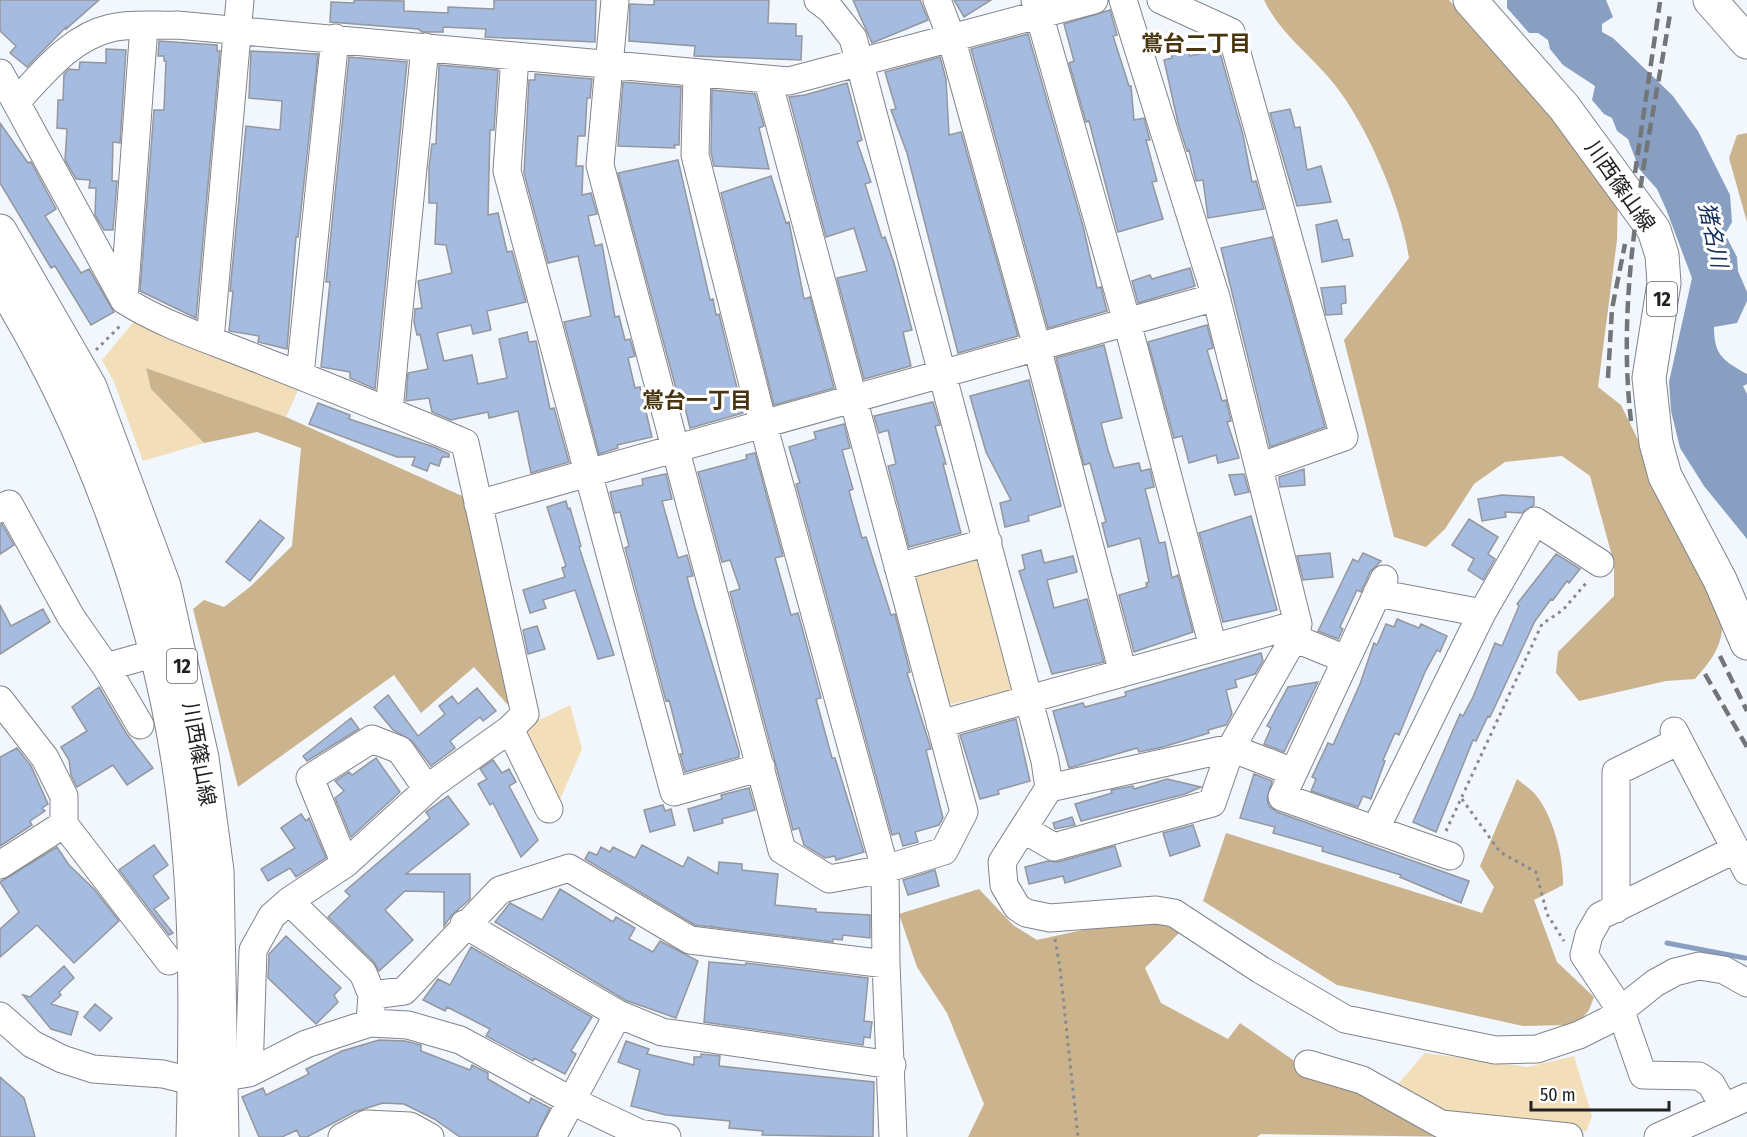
<svg xmlns="http://www.w3.org/2000/svg" width="1747" height="1137" font-family="'Fira Sans Condensed','Noto Sans JP',sans-serif">
<style>
.green{fill:#f3deba}
.forest{fill:#cab38d}
.water{fill:#899fc2}
.lines{fill:none;stroke-linecap:round;stroke-linejoin:round}
.stream{stroke:#899fc2;stroke-width:5}
.building{fill:#a5bbe0;stroke:#94979d;stroke-width:1.5}
.minor-casing{stroke:#81848a;stroke-width:29}
.major-casing{stroke:#81848a;stroke-width:35}
.highway-casing{stroke:#81848a;stroke-width:35}
.path{stroke:#888a8f;stroke-width:3;stroke-dasharray:3 4.5;stroke-linecap:butt}
.minor{stroke:#fff;stroke-width:27}
.major{stroke:#fff;stroke-width:33}
.highway{stroke:#fff;stroke-width:33}
.rail{stroke:#737679;stroke-width:4.5;stroke-dasharray:12 6;stroke-linecap:butt}
.labels{text-anchor:middle;dominant-baseline:central;stroke-width:6;stroke-linejoin:round;paint-order:stroke}
.shield{fill:#fff;stroke:#636465;stroke-width:1.5}
.shield-label{font-size:20px;font-weight:bold;fill:#202123}
.street-label{font-size:21px;fill:#202123;stroke:#fff}
.neighbourhood-label{font-size:22px;font-weight:bold;fill:#48340e;stroke:#fff}
.water-label{font-size:22px;font-style:italic;fill:#142f5c;stroke:#fff}
</style>
<rect width="100%" height="100%" fill="#f2f6fd"/>
<path class="green" d="M136,319L300,386L286,417L146,368L151,389L204,443L143,461L114,382L102,360Z
M974,560L982,564L1013,683L1011,690L952,704L942,699L912,588L916,576Z
M570,705L582,749L558,804L523,728Z
M1425,1053L1527,1067L1574,1056L1592,1116L1586,1132L1572,1126L1450,1116L1397,1085Z"/>
<path class="forest" d="M1264,0H1449L1618,195L1617,240L1598,387L1621,405L1723,614C1723,645 1715,656 1695,679L1666,681L1579,701L1556,673L1558,652L1614,596V563L1590,476L1562,456L1505,462L1474,484L1445,529L1426,547L1394,537L1344,340L1409,258C1401,205 1368,127 1335,85C1312,56 1280,34 1264,0Z
M1747,133V222L1729,158L1737,135Z
M146,368L286,417L469,499L514,695L508,705L474,667L421,713L394,675L238,787L193,609L204,600L224,607L251,586L292,546L301,448L257,432L204,443L151,389Z
M1517,779C1523,784 1530,789 1535,794C1553,815 1564,858 1563,885L1534,900L1557,962L1594,997L1589,1010L1580,1021L1566,1025L1523,1026L1337,985L1203,901L1226,833L1482,913L1494,887L1480,866Z
M979,889L1013,925L1037,940L1146,916L1180,932L1145,968L1161,1003L1228,1039L1240,1023L1306,1069L1465,1137L1261,1134L1257,1137H968L984,1104L947,1013L917,967L899,914Z"/>
<path class="water" d="M1507,0H1606L1613,17L1602,24V32L1613,38L1673,96L1698,131L1730,195L1732,222L1725,234L1737,257L1738,271L1747,292V301L1737,323L1714,327C1714,356 1724,361 1747,374V384L1743,386L1747,394V539L1704,486L1680,448L1671,411L1669,382L1692,278L1666,209L1657,189L1639,169L1628,139L1617,131L1612,118L1604,114L1592,100L1595,86L1563,65L1550,49L1548,40L1538,33H1529L1507,8Z"/>
<g class="lines">
<path class="stream" d="M1667,943L1745,958"/>
</g>
<path class="building" d="M0,0H99L66,29V27L27,67L10,53L16,46L0,31Z
M354,0L404,1V11L448,13V7L494,9V0H596L595,42L485,37L486,29L443,27V32H422L418,29L330,22L331,2L354,3Z
M654,0H769L768,23L796,24V36H802L801,60L694,56L695,46L629,41L630,4L654,5Z
M853,0H920L928,20L872,43Z
M954,0H991L964,17Z
M1110,10L1117,35L1113,36L1129,86H1131L1134,120L1144,118L1150,140H1146L1157,181L1152,182L1163,219L1118,232L1089,121L1086,122L1069,63L1074,61L1064,24Z
M1028,34L1083,226L1097,288L1101,287L1107,311L1048,328L971,49Z
M159,41L217,45V51H220L196,318L140,291L154,110H164L166,61H164V56H158Z
M1188,46L1190,56L1219,49L1243,135L1252,182L1256,181L1264,209L1208,218L1203,180L1196,181L1189,150L1187,151L1178,123L1164,60L1172,58L1170,49Z
M106,49L126,50L120,143L113,142L112,181H117L113,230H104L95,215L96,188H89L90,180L76,179L65,160L67,129L57,128L58,100H63L64,74L69,69L79,70L80,62L106,63Z
M251,51L318,54L298,237H296L287,349L258,342L259,336L229,331L233,291H230L246,126L280,130L282,101L249,98Z
M349,57L407,62L375,389L350,378V372L321,367L330,282H326Z
M940,57L946,79L949,135L961,132L1018,336L958,353L907,153L891,110L896,109L885,72Z
M439,65L498,70L494,130H490L488,215L498,213L507,252L512,251L526,302L487,311L491,330L473,334L471,325L437,333L444,361L472,355L478,384L507,378L499,339L527,332L529,342L536,341L550,409L554,408L569,462L531,473L518,411L489,418L488,412L451,420L432,412L429,398L406,401L408,373L428,369L420,334L417,335L414,322L415,309L422,308L418,281L452,273L446,245L435,244L437,203H429V167L432,144H436Z
M535,74L592,79L590,98H587L585,136H578L576,166H583L582,195L591,193L597,214L588,216L595,246L602,244L615,317L619,316L625,340L630,339L635,356L628,358L635,388L640,387L652,437L617,445L618,448L599,454L564,322L591,316L578,256L548,263L524,173L529,80H535Z
M623,82L681,87L679,145H674L675,148L618,146Z
M847,83L862,140L857,142L871,182L865,184L882,238L885,237L894,263L912,330L903,332L911,366L864,379L837,278L867,271L854,228L826,237L789,97L805,95Z
M712,90L755,94L764,126L759,128L769,169L714,166L711,153Z
M1290,109L1295,128L1300,127L1307,170L1321,166L1331,202L1297,206L1270,113Z
M0,123L28,163L31,162L56,209L45,216L81,273L89,269L114,312L91,325L55,266L51,268L0,183Z
M678,160L710,300L713,299L716,315L719,314L743,413L690,428L682,395L678,396L618,173Z
M771,176L786,223L789,222L804,299L810,297L834,388L774,405L721,193Z
M1337,220L1343,240L1349,239L1353,256L1322,262L1316,225Z
M1272,237L1325,427L1270,447L1221,248Z
M1190,268L1195,286L1138,303L1132,281L1150,275L1152,279Z
M1345,286L1346,303L1341,304L1342,314L1326,315L1321,288Z
M1207,325L1213,348L1207,350L1222,401L1226,400L1231,421L1227,422L1239,458L1218,463L1216,455L1189,463L1182,436L1174,438L1148,342Z
M1104,345L1122,418L1101,423L1108,450L1114,468L1139,463L1141,471L1150,469L1154,487L1145,489L1159,543L1165,542L1172,578L1178,575L1193,632L1134,652L1119,595L1147,587L1146,583L1149,582L1140,538L1108,547L1102,523L1106,522L1090,463L1084,465L1056,358Z
M1029,380L1061,506L1028,516L1029,521L1005,527L1000,503L1011,500L986,452L970,396Z
M933,402L940,425L935,426L946,464H943L961,533L909,547L888,466L896,464L888,430L879,433L874,416Z
M318,403L350,415L349,419L434,447L449,454V457H442L439,466L430,463L427,471L412,465L415,457H397L309,424Z
M844,424L850,448L842,450L853,489L849,491L862,538L866,537L891,615L895,614L910,672L907,673L931,749L926,750L943,818L939,825L915,832L918,842L903,846L899,833L892,835L796,484L800,483L789,447L816,439L814,432Z
M755,453L783,556L775,558L791,615L798,613L821,698L816,699L832,758H835L864,852L836,860L835,856L825,858L804,845L799,828L793,830L730,592L740,589L730,560L722,562L698,472L747,459L746,455Z
M1304,469L1305,485L1280,487L1279,477Z
M666,474L672,499L662,501L678,558L687,555L693,576L687,577L695,607L739,752V757L685,772L680,754H683L669,700L666,701L625,548L629,546L620,512L615,513L610,492L643,485L642,479Z
M1244,474L1249,492L1235,495L1229,475Z
M1502,495L1534,497V505L1522,513L1505,512L1506,517L1482,521L1478,499Z
M566,501L568,509L570,508L581,546L579,547L614,655L598,659L575,590L543,600L546,608L530,613L523,590L565,577L562,568L566,566L547,507Z
M1251,516L1277,610L1223,622L1199,533Z
M1469,519L1498,537L1488,554L1495,559L1483,580L1468,570L1474,559L1452,545Z
M260,520L284,538L250,581L226,562Z
M2,524L14,545L0,554V525Z
M1041,550L1044,563L1073,556L1077,572L1047,580L1054,608L1087,599L1104,662L1052,674L1019,571L1025,569L1022,555Z
M1330,553L1333,577L1303,580L1297,556Z
M1363,553L1381,561L1370,572L1361,592L1357,590L1340,627L1343,629L1338,639L1318,631L1353,559L1358,562Z
M1556,554L1580,569L1569,583L1567,581L1553,600L1551,599L1535,621L1490,717L1488,716L1476,741L1473,740L1436,832L1413,822L1460,714L1463,716L1473,697L1495,643L1502,646L1519,606L1517,604Z
M0,605L11,626L43,609L50,622L0,654Z
M1397,619L1419,628L1421,624L1447,636L1440,652L1437,650L1425,672L1399,735L1395,733L1383,760L1385,761L1371,799L1363,796L1358,807L1311,791L1316,779L1312,777L1328,743L1333,745L1360,684L1374,643L1377,645L1386,624L1394,627Z
M537,626L545,649L528,654L523,630Z
M1261,653L1263,661L1255,674L1235,680L1237,687L1226,690L1232,714L1226,725L1208,730L1209,733L1163,747L1139,752L1137,748L1069,768L1053,711L1083,703L1085,707L1126,696L1125,692Z
M1318,682L1284,752L1264,744L1271,728L1267,726L1288,687Z
M99,687L126,733L153,768L127,785L113,765L77,787L71,775L69,760L61,747L87,731L72,707Z
M477,688L496,711L483,721L480,717L450,741L455,748L431,766L412,741L393,730L374,707L388,695L418,736L445,714L439,706L452,696L458,704Z
M351,718L359,729L307,761L303,756Z
M1016,719L1030,781L998,790L999,794L980,799L960,735Z
M17,748L31,766L48,804L42,808L45,811L30,821L32,825L0,846V757Z
M376,758L400,792L351,837L335,798L344,791L335,781L349,772L352,775Z
M493,760L502,773L509,769L516,782L509,786L538,840L521,857L493,803L490,805L478,784L487,779L480,769Z
M1254,774L1272,781L1267,799L1269,806L1277,812L1469,881L1461,903L1400,877L1401,875L1322,851L1323,847L1273,833L1275,827L1240,818Z
M1167,779L1201,787L1185,794L1081,821L1075,804L1112,793L1111,790L1133,786L1134,789Z
M749,788L755,810L722,819L723,823L694,831L688,809L722,799L721,795Z
M448,796L469,824L406,874H470V899L451,916L444,926V892L405,891L385,910L413,940L379,971L374,962L328,917L350,896L345,891L430,818L426,812Z
M663,805L665,811L671,809L675,825L650,832L644,810Z
M301,814L306,821L309,818L326,858L296,877L290,868L268,881L261,869L295,848L281,828Z
M1072,817L1075,825L1055,829L1053,823Z
M1193,825L1200,846L1170,856L1163,833Z
M154,845L168,865L153,876L169,898L154,909L173,933L169,935L119,870Z
M642,845L683,867L688,857L718,874L719,862L742,864V870L778,874L775,905L816,909V912L870,915V938L843,935L842,940L833,939V942L712,927V925L711,927L695,925L585,859L589,852L597,855L601,847L610,852L613,847L635,858Z
M1115,846L1121,866L1065,883L1063,876L1029,884L1025,867L1048,861L1058,862Z
M57,847L69,865L94,889L119,921L74,963L37,925L0,957V929L19,912L0,882Z
M935,870L939,886L908,895L903,880Z
M560,889L613,922L616,917L635,928L629,939L653,952L660,941L698,961L676,1018L625,1000L495,922L510,903L542,920Z
M286,936L341,988L334,995L338,1002L316,1024L268,978L269,954Z
M471,947L592,1017L571,1051L576,1054L565,1074L534,1058L533,1061L486,1036L490,1029L447,1007L445,1011L423,1000L438,979L450,985Z
M709,962L745,965L746,963L868,978L864,1021L872,1022L870,1038L864,1037L863,1045L704,1022Z
M64,966L74,978L59,992L61,995L51,1004L78,1012L71,1035L51,1029L23,995L30,997Z
M95,1004L112,1018L100,1031L84,1017Z
M379,1040L405,1041L421,1045V1051L470,1070L472,1065L488,1073V1079L529,1103L531,1098L550,1108L536,1137H460L434,1119L404,1104L383,1103L354,1112L307,1137H300L297,1130L282,1137H259L242,1097L263,1088L266,1095L309,1074L306,1069L342,1051Z
M626,1041L649,1049L647,1054L694,1065V1057H701V1054L720,1056L719,1066L874,1082L873,1137L762,1135L763,1131L729,1128L730,1121L666,1115L631,1106L640,1070L618,1062Z
M0,1077L24,1098L35,1137H0Z"/>
<g class="lines">
<defs>
<path id="minor" d="M615,0L600,165L782,850L829,879L885,869L944,851L964,812L768,81
M818,0L831,10L853,38L1045,761L1049,788L1002,862L1004,885L1017,907L1026,913L1050,918L1156,910L1174,913L1261,970L1345,1019L1495,1050L1537,1049L1579,1035L1607,1021L1655,983L1675,972L1699,966L1724,970L1747,983
M937,0L951,37L1037,347L1123,673
M1035,0L1127,322L1213,647
M1161,0L1231,32L1344,437L1259,467
M515,57L507,171L674,792L761,767
M0,73L124,300C163,325 211,340 253,357C324,385 395,413 465,443L525,714L510,729L549,809
M697,75L695,155L763,424L885,869L886,964L893,1137
M16,102C43,73 71,37 111,28C131,23 156,26 177,25L789,81L1094,0
M124,300L144,26
M210,340L240,0
M300,375L335,38
M389,410L425,47
M478,504L1216,297
M0,509L9,504L71,617L106,667L174,648
M898,567L988,542
M1384,579L1282,797L1450,856
M1377,593L1482,613
M1294,638L1345,659
M106,667L140,725
M0,700L45,758L64,796V824
M940,724L1298,624
M1674,731L1747,871
M1049,788L1231,748L1294,638L1298,624L1216,297L1123,0
M1023,829L1054,847L1212,803L1231,748L1293,772
M1375,830L1482,613L1535,521L1600,563
M345,864L310,778L372,739L400,750L427,789
M0,865L64,824L169,961
M1616,909V772L1679,741
M464,924L618,1014L662,1032L892,1065
M372,995L363,973L289,901L345,864L433,784L510,729
M0,1016L32,1044L62,1059L93,1069L163,1074L195,1082L249,1073L306,1044L370,1023L408,1025L460,1040L572,1101L639,1133L667,1137
M370,1023L372,995L404,991L500,890L569,868L690,940L886,964
M1308,1064L1362,1080L1441,1124L1569,1137
M249,1073L253,950L272,916L289,901
M1724,1107L1711,1084L1699,1076L1643,1075L1620,1009L1584,955L1589,935L1600,916L1736,849
M342,1137L366,1124L410,1126L430,1137
M552,1137L618,1014
M1658,1137L1747,1097"/>
<path id="major" d="M1470,0L1564,107L1654,230L1662,255L1664,283L1649,378L1656,443L1665,476L1720,580L1747,643
M0,231L90,387L164,586L202,758L217,871L222,1137
M0,281C88,423 154,601 179,766C198,888 196,1015 193,1137"/>
<path id="highway" d="M1710,0L1747,42"/>
</defs>
<use href="#minor" class="minor-casing"/>
<use href="#major" class="major-casing"/>
<use href="#highway" class="highway-casing"/>
<path class="path" d="M96,350L121,325
M1462,799L1500,852L1536,872L1547,914L1564,941
M1446,831L1542,624L1563,610L1587,582
M1055,939L1060,968L1078,1137"/>
<use href="#minor" class="minor"/>
<use href="#major" class="major"/>
<use href="#highway" class="highway"/>
<path class="rail" d="M1635,173L1660,2
M1608,378L1612,309L1625,244
M1631,421C1615,284 1648,149 1670,14
M1720,656L1747,711
M1705,674L1747,747"/>
</g>
<g class="labels">
<g class="shield">
<rect x="1647" y="282" width="30" height="34" rx="4.5"/>
<rect x="167" y="649" width="30" height="34" rx="4.5"/>
</g>
<g class="shield-label">
<text x="1662" y="299">12</text>
<text x="182" y="666">12</text>
</g>
<g class="street-label">
<text transform="translate(1620 186) rotate(55)">川西篠山線</text>
<text transform="translate(199 754) rotate(80)">川西篠山線</text>
</g>
<g class="neighbourhood-label">
<text x="1196" y="43">鴬台二丁目</text>
<text x="697" y="400">鴬台一丁目</text>
</g>
<g class="water-label">
<text transform="translate(1713 235) rotate(78)">猪名川</text>
</g>
</g>
<path d="M1531 1101v9h138v-9" fill="none" stroke="#202123" stroke-width="3"/>
<text x="1540" y="1101" font-size="18" fill="#202123" stroke="#ffffff" stroke-width="4.5" paint-order="stroke">50 m</text>
</svg>
